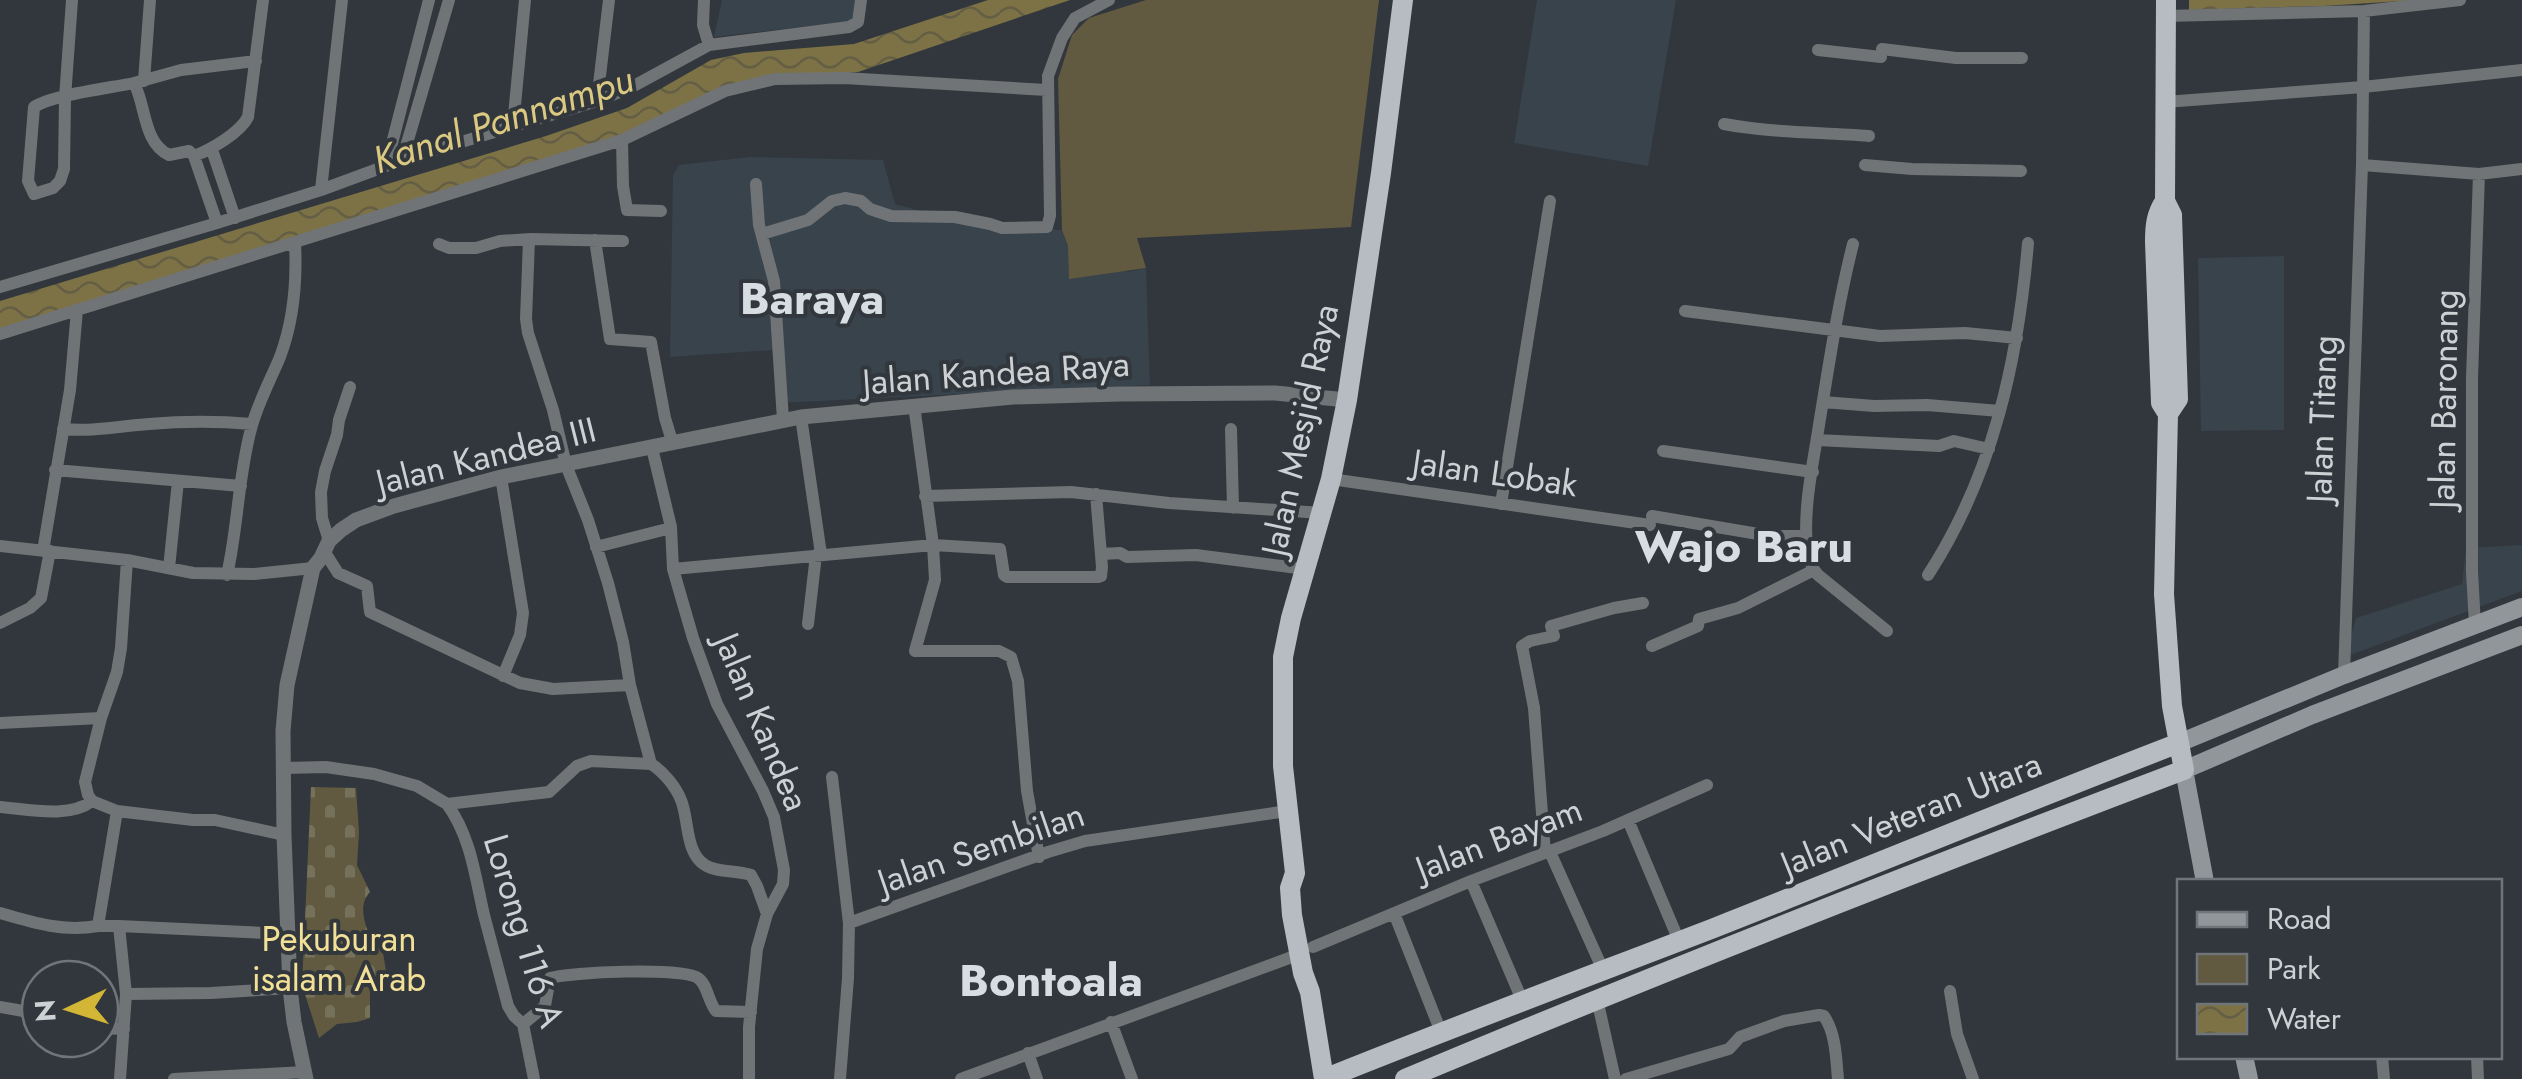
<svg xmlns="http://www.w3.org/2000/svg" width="2522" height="1079" font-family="Jost,sans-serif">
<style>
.built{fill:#38434c}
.cemetery{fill:url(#cemetery-stones)}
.green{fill:#615a40}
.water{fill:url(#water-waves)}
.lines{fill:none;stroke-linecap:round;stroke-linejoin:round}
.minor{stroke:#717476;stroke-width:12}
.tertiary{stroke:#717476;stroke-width:15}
.secondary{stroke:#91969a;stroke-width:18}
.trunk{stroke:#b6bcc2;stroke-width:20}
.labels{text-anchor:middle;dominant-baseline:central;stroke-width:8;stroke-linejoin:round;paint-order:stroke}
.street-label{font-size:35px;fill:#ced1d4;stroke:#31373c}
.park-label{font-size:35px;fill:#f2e098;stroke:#31373c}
.water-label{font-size:38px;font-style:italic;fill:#dbc982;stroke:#31373c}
.district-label{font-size:45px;font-weight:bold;fill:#d6dde3;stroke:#31373c}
</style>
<defs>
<pattern id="cemetery-stones" width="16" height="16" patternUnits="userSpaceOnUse" patternTransform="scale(2.5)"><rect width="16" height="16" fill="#615a40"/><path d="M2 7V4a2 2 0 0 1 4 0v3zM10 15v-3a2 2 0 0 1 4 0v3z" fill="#76715b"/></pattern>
<pattern id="water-waves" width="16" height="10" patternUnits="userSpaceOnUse" patternTransform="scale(2.5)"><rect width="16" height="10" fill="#7d7246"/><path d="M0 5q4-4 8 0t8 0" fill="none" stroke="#645e44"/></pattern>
</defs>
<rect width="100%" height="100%" fill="#31373c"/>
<path class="built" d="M722,0H857L852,21L714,37Z
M1537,0H1676L1648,166L1514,143Z
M750,157L883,160L895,204L977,226L1062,230L1068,246L1128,272L1146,268L1150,385L777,403L773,350L670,357L673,175L679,165Z
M2284,256V430L2201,431L2198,258Z
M2522,545V591L2345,657L2356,618L2462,584L2466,548Z"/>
<path class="cemetery" d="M311,787L356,788L359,832L357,865L370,892C356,907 367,927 372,944L382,946L387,978L370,979V1018L357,1022L337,1024L319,1038L302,985Z"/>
<path class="green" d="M1146,0H1379L1351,227L1137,238L1146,268L1069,279L1068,246L1062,230L1058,79L1072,35L1089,18Z"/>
<path class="water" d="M988,0H1070L858,72L753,81L626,137L0,330V301L546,136L627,108L711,60L744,53L854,44Z
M2189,0H2418L2323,6L2189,10Z"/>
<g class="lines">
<path class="minor" d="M72,0L65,98L64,169L60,181L53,188L34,194L28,181L34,107C52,95 110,88 134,83C146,105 143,143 169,155L189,151L194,156
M704,0L703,25L709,45
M2166,16L2364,11L2460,0
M1882,49L1956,58H2022
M1818,50L1881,57
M144,81L150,0
M134,83L181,70L256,61
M597,101L609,0
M2165,102L2363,87L2364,11
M1724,124C1772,133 1820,132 1869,136
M513,126L525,0
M622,140L623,186L627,210L661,211
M212,150L235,218
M405,150L449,0
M389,155L429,0
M194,156C210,150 240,133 248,117L263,0
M194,156L217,223
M1865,165L1912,169L2021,171
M2362,165L2479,174L2522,169
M756,184L759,225L774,281L783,420
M321,190L342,0
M762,234L808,220L832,201L845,198L861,201L870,209L891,216L955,217L990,224L1002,228L1047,227L1050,216L1048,76L1062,38L1075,18L1109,0
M529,240L526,319L528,333L553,410L566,465L588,520L608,583L623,642L630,685L651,764C663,771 676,787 681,800C689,819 685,853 705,865C717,873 737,870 751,875L757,886L767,914
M595,240L610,339L651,342L665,418L672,441
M439,244L449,248H476L500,241L531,239L623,241
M1853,244C1838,303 1829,364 1819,425C1813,464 1803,508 1807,548C1808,559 1811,567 1818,575L1887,631
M0,287L217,223L321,190L402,160L597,101L630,88L709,45L849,27L858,22L861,0
M1685,311L1880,336L1965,333L2017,338
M0,334L622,140L725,91L775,79L844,78L1047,90
M1823,402L1874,406L1927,405L2000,411
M914,405L933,545L935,580L915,651H999L1011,657L1018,681L1027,791L1039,857
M801,417L821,554
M63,429C93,432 119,426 149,424C184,421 218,421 252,424
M1231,429L1233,508
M1817,440L1939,446L1954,441L1989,449
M652,448L671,527L673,569L693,638L717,704L763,791L774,817L784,870L783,884L767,914L757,949L749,1027V1079
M1663,451L1813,472
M55,470L241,486
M501,477L523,613L520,635L503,676
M1331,479L1650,525
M925,496L1071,492L1169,503L1322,513
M1501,504L1550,201
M1652,516L1770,536H1806
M329,541L322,518L321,492L325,471L337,435L339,420L350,387
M0,546L127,560L193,573L254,574L313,568
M596,547L671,528
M43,551L70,390L77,310
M324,551L338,573L367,586L370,612L520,683L553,689L630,685
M1101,554L1120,553L1127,557L1196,555L1305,569
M169,568L178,481
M673,569L933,545L1000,549L1004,575L1007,577H1098L1101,576L1102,567L1096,494
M227,575C238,527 238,477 251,429C257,405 270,381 280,357C294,320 297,282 295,243
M1928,575C1993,475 2018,361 2028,243
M0,623L30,608L41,598L50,551
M808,624L816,555
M2475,625L2472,572V378L2479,174
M1652,646L1698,626L1699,619L1738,608L1814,570
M2344,675L2362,165L2363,87L2522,70
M0,723L101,718
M284,768L326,767L374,774L417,786L447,804L549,792L577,766L591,761L651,764
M832,777L849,923
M447,804C471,837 475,876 484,915C492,945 500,976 508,1006L514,1016L523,1024L534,1079
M0,807C27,809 69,819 92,801
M117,811L193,820H215L284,835
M1628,820L1679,941
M1550,852L1603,970
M1545,853L1534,708L1522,646L1530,641L1554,636L1551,626L1614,608L1643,603
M1471,881L1522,1000
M0,913C34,923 63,932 98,926
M1394,913L1441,1032
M119,926L287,934
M1313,947L1471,881L1603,831L1707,785
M1950,991L1957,1034L1973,1079
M126,994L211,993L290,988
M1597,999L1615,1079
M0,1007L40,1014
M1111,1022L1132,1079
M523,1024L545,1006L550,978C570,972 682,967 698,978C708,985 708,1002 716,1011L751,1012
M100,1028L124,1029
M1028,1053L1037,1079
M2382,1056L2384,1079
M2477,1056L2478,1079
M120,1079L126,994L119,926H98L117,811L92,801L88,795L85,782L101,718L117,672L121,648L127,560
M174,1079L305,1072
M840,1079L848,978L849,923L1048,852L1085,841L1287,811
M961,1079L1300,954
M1626,1079L1729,1049L1740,1037L1784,1021L1819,1015L1824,1016C1836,1034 1836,1058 1838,1079"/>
<path class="tertiary" d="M306,1079L294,1022L290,988L284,835L283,731L287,685L313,568L321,558L329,541L341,530L356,520L394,506L501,477L801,417L1013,397L1120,394L1275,393L1347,400"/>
<path class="secondary" d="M2179,743L2344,675L2522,607
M2205,882L2184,770L2312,715L2522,635
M2244,1056L2249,1079"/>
<path class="trunk" d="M2166,0L2165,201L2172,215L2178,399L2168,414
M1324,1079L1310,992L1303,973L1292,915L1290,888L1295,873L1283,766V657L1291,618L1331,479L1347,400L1381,173L1403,0
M1324,1079C1453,1027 1584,978 1714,928C1869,867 2023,803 2179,743
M1405,1079C1663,971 1923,869 2184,770L2172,706L2164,594L2168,414L2161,403L2155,242C2155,226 2156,214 2165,201"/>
</g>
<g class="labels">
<g class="street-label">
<text transform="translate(996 373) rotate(-4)">Jalan Kandea Raya</text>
<text transform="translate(2444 399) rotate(-89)">Jalan Baronang</text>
<text transform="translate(2322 419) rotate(-88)">Jalan Titang</text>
<text transform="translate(1300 430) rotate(-78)">Jalan Mesjid Raya</text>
<text transform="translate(486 456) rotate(-14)">Jalan Kandea III</text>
<text transform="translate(1495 473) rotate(8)">Jalan Lobak</text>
<text transform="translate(762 722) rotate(67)">Jalan Kandea</text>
<text transform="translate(1911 814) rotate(-22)">Jalan Veteran Utara</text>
<text transform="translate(1499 839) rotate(-21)">Jalan Bayam</text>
<text transform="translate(981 848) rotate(-19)">Jalan Sembilan</text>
<text transform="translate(524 931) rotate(73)">Lorong 116 A</text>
</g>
<g class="park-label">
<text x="339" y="939">Pekuburan<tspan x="339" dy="40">isalam Arab</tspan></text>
</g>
<g class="water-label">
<text transform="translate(503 119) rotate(-18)">Kanal Pannampu</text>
</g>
<g class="district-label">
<text x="812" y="298">Baraya</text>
<text x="1744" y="546">Wajo Baru</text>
<text x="1051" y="980">Bontoala</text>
</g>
</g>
<rect x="2177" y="879" width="325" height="180" fill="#31373c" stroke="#707579" stroke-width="2.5"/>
<rect x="2197" y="912" width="50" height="15" fill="#91969a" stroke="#707579" stroke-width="2.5"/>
<text x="2267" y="929" font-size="30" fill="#ced1d4">Road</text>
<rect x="2197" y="954" width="50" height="30" fill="#615a40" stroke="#707579" stroke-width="2.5"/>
<text x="2267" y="979" font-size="30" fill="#ced1d4">Park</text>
<rect x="2197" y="1004" width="50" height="30" fill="url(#water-waves)" stroke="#707579" stroke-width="2.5"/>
<text x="2267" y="1029" font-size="30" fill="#ced1d4">Water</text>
<g transform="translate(70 1009) rotate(266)"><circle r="48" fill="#31373c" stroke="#707579" stroke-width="2.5"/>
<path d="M0-8L18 38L0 25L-18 38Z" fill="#d3b635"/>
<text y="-15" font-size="28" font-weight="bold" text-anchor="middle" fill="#ced1d4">N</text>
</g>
</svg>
